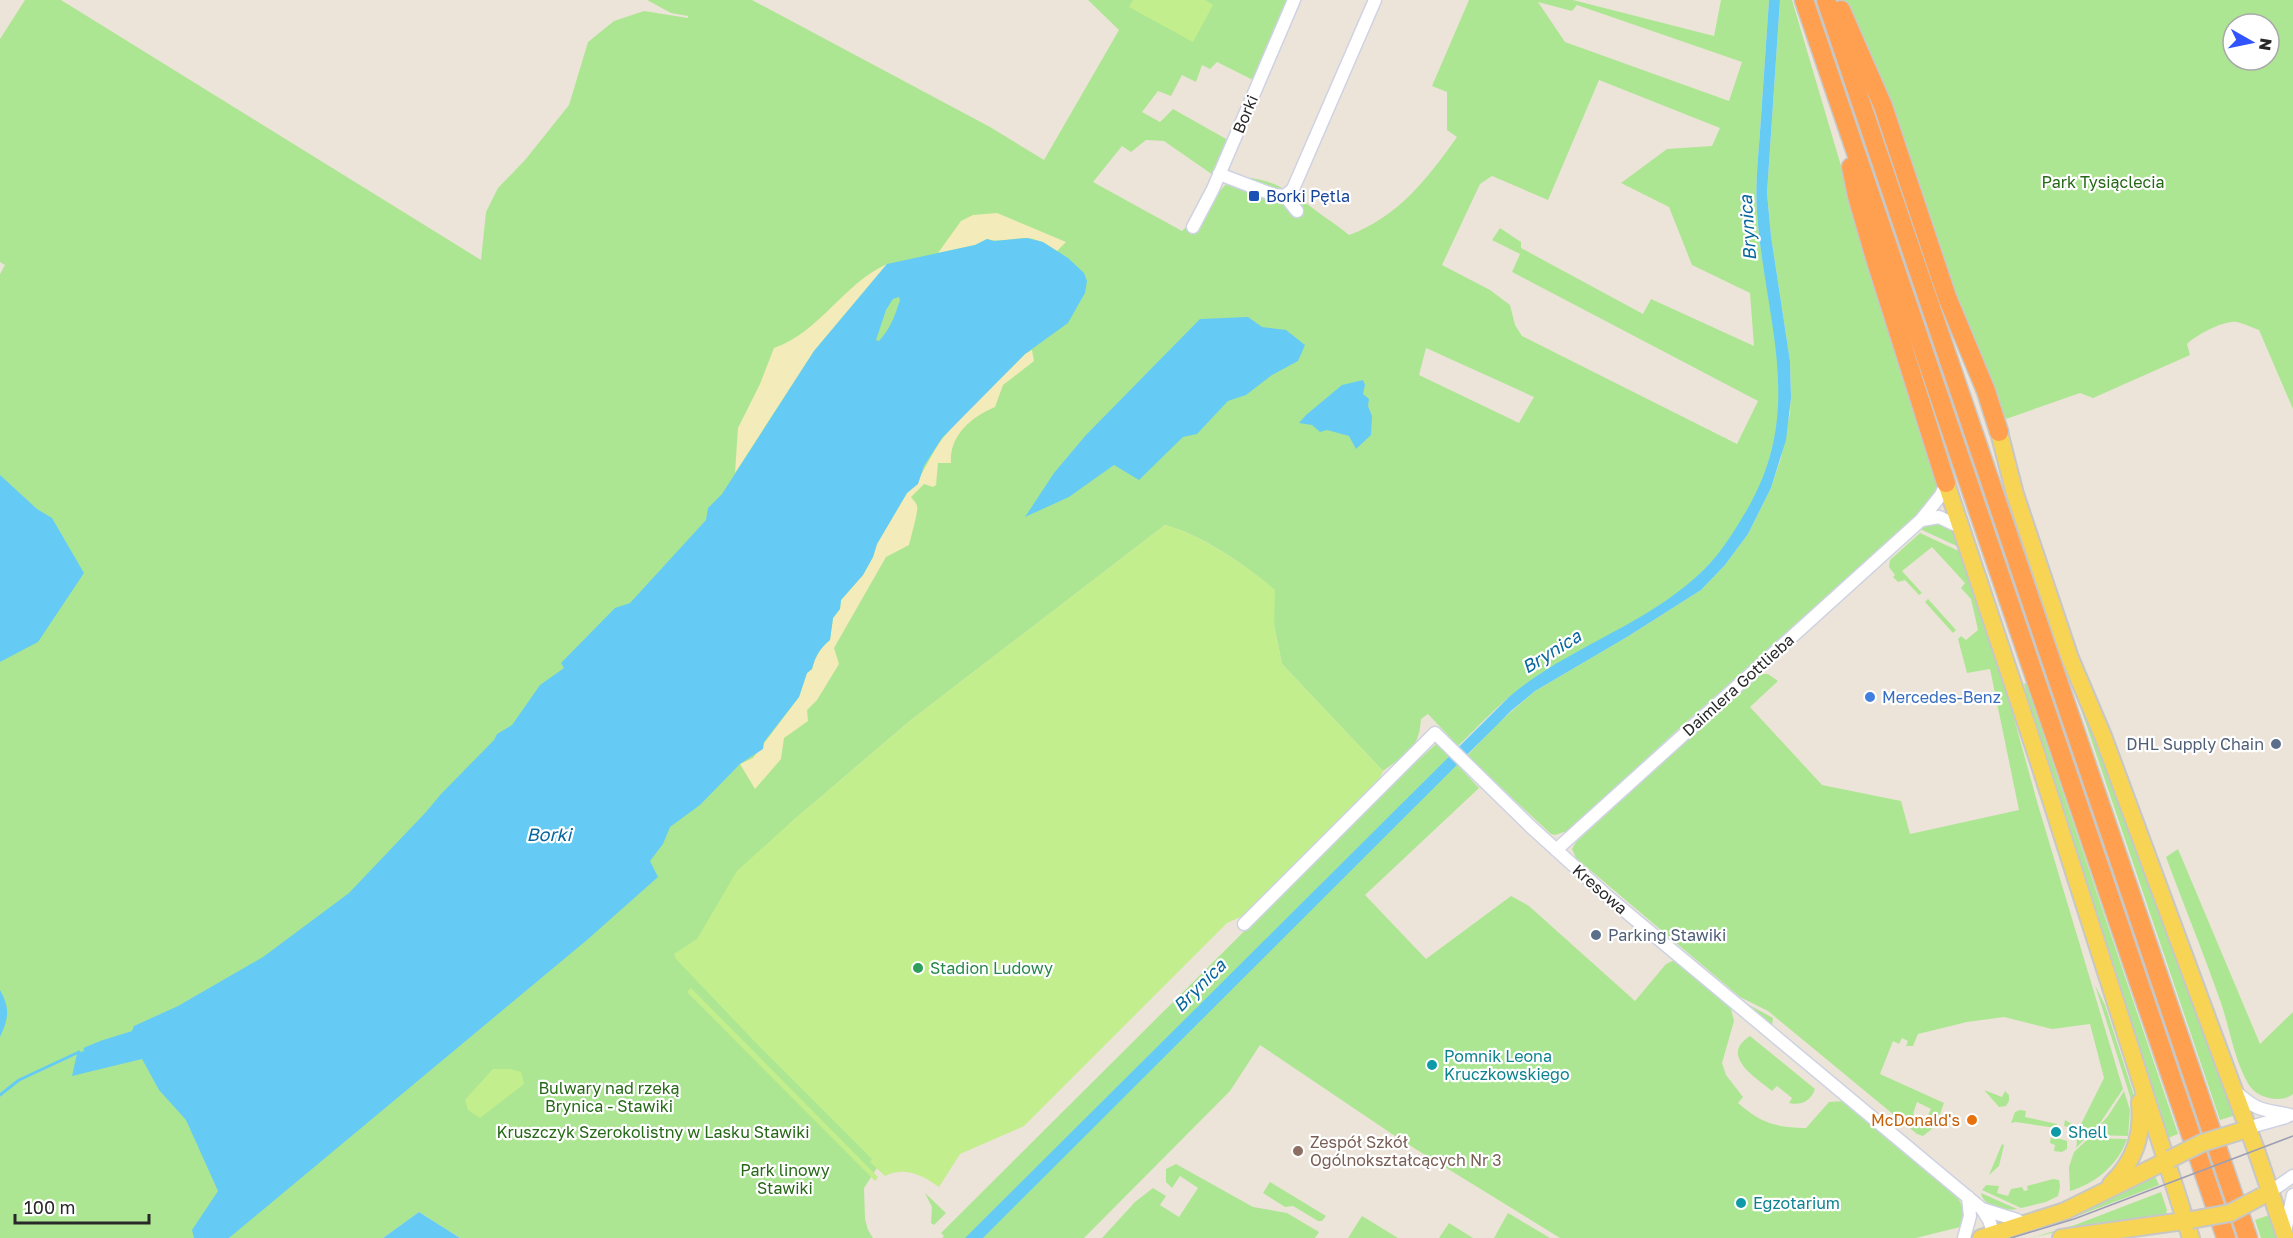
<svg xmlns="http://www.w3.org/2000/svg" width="2293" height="1238" font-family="'Golos Text',sans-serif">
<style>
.green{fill:#ade692;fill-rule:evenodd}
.sand{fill:#f3ebb9}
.pitch{fill:#c3ee8d}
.water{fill:#66cbf4;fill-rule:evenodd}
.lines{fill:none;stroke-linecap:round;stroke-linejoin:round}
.stream{stroke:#66cbf4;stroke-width:3}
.minor-casing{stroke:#ced2e2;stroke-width:15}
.major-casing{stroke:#c7c7c7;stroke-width:20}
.highway-casing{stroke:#c7c7c7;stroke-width:21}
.minor{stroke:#fff;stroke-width:12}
.major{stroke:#f7d453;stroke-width:16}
.highway{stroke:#ffa050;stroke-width:18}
.tram{stroke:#9c9fb4;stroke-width:1.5}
.major-bridge-casing{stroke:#c7c7c7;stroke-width:20;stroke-linecap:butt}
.major-bridge{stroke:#f7d453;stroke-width:16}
.transit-dot{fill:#1a4fb4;stroke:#fff;stroke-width:2}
.shop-dot{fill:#3f7fe0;stroke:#fff;stroke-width:2}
.service-dot{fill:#5c6f8a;stroke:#fff;stroke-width:2}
.leisure-dot{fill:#2e9e5b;stroke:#fff;stroke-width:2}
.culture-dot{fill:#0f9aa8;stroke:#fff;stroke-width:2}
.food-dot{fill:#e8710a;stroke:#fff;stroke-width:2}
.education-dot{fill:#8d6e63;stroke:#fff;stroke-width:2}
.labels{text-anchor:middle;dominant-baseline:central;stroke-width:4.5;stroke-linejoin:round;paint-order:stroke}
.street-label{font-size:16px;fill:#282828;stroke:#fff}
.park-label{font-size:16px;fill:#256816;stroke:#fff}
.transit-label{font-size:16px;fill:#164399;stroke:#fff;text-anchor:start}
.shop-label{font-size:16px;fill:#366cbe;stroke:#fff;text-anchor:start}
.service-label{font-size:16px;fill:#4e5e75;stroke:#fff;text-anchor:end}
.leisure-label{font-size:16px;fill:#27864d;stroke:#fff;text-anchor:start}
.culture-label{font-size:16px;fill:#0d838f;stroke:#fff;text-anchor:start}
.food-label{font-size:16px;fill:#c56008;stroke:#fff;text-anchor:end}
.education-label{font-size:16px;fill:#785e54;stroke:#fff;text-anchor:start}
.water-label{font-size:18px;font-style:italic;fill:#07679e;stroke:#fff}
</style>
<rect width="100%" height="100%" fill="#ece4d9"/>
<path class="green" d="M25,0H61L481,260L486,212L498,188L525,160L569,105L588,42L614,21L644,11L688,18V16L671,13L647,0H752L990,127L1044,160L1119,30L1088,0H1287L1253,80L1217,62L1210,69L1202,65L1196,82L1182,75L1171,96L1158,91L1142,112L1160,122L1173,109L1228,140L1213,175L1164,141L1146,140L1131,152L1122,146L1093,182L1182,231L1212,201L1230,179C1267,172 1295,194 1323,216C1332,222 1341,228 1349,235C1398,217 1428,178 1457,137L1447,130V92L1432,86L1469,0H1573L1714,36L1721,0H1769C1766,44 1763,88 1760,131C1758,158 1755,186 1757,213C1760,264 1775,314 1779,366C1785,443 1756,517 1704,570C1656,619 1587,642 1532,680C1504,698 1481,724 1458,746L1428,714L1421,719C1419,750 1406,754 1383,771L1282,664L1274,625V590C1248,566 1200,534 1165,525L911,720L789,824L882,1160L864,1188L865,1219L868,1230L873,1238H460L419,1212L383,1238H0V274L5,265L0,262V39ZM1538,2L1572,11L1577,5L1742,62L1729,101L1565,42ZM1599,80L1720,128L1712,146L1667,149L1621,183L1669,207L1692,265L1750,293L1754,346L1651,299L1643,314L1521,248V242L1500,228L1492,240L1520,254L1512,272L1758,401L1737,444L1522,336L1515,325L1510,305L1490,290L1442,265L1480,184L1492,176L1548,200ZM1426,348L1534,397L1519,423L1419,375Z
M1780,0H1792L1886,318L1938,481L1937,488L1929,506L1821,604L1687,721L1566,833L1564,832L1555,835L1551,834L1467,756L1496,725L1535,691L1627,637L1701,590L1725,565L1748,534L1771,488L1781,458L1790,412L1791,389L1790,361L1771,236L1767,193Z
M1844,0H2293V409L2259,330C2252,328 2244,323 2236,322C2224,320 2195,336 2187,344L2190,355L2093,398L2080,393L2006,419L1959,313L1889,112ZM2233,24H2269V60H2233Z
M1863,131L2154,983L2148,986L1857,133Z
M1931,524C1950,524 1955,533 1963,549L1920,529Z
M1920,533L1961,552L2002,675L2038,805L2123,1089L2100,1123L2076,1148C2079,1139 2074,1128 2064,1126L2065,1120L2079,1128L2104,1078L2090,1024L2052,1029L2004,1017L1967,1022L1918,1034L1913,1046H1906L1908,1041L1902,1038L1899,1044L1893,1041L1880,1074L1944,1103L1940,1114L1934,1121L1927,1117L1931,1109L1917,1102L1913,1114L1927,1121L1933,1128L1923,1136L1917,1134L1768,1011L1740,997L1576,858L1572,849L1576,842L1738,694L1761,674H1768L1778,681L1750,707L1822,785L1901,801L1910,834L2019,810L1990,669L1967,673L1958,639L1961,636L1966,640L1978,630L1971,599L1961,588L1965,583L1932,547L1902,571L1922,593L1919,595L1905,580L1898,582L1893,577L1895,575L1889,567L1890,560Z
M1928,599L1956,630L1953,633L1925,602Z
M2067,668L2087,710L2236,1115L2220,1120Z
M2026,683L2178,1134L2163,1140L2041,752L2024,684Z
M1437,743L1479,788L1365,895L1426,959L1511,896L1529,906L1635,1001L1666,964L1677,959L1730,1005L1734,1021L1722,1063L1726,1075L1743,1097L1738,1103C1763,1124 1774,1127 1806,1128L1829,1102L1845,1101L1957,1196L1966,1213L1964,1226L1916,1238H1560L1401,1140L1260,1045L1230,1091L1084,1238H942L944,1236L941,1233L1389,787Z
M2178,849L2260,1044L2293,1012V1094C2281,1104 2257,1098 2249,1085C2234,1060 2230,1029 2221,1003C2204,954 2184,906 2166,857Z
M2095,985L2105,1005L2136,1102L2133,1130V1107L2129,1093Z
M1740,1000L1773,1018L1772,1027Z
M1750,1036L1815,1089C1811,1101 1801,1106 1789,1103L1792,1098L1777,1086L1772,1091C1758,1079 1718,1056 1750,1036Z
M1984,1090L2002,1097L2005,1091L2009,1095V1101L2006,1106L1999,1107Z
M2124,1091L2130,1110L2128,1136L2091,1135L2108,1116Z
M2020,1110L2026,1111L2025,1117L2057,1124L2056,1128L2016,1122L2011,1123L2015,1112Z
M2051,1136L2067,1141V1149L2062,1152L2054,1151L2055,1145L2050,1143Z
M2089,1138L2127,1139C2118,1165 2096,1183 2070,1191L2069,1167L2074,1152Z
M2002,1144L2004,1145L1999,1166L1989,1175Z
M1176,1164L1253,1207L1287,1213L1319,1232L1315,1238H1102L1135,1202L1153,1188L1166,1196L1160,1205L1179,1217L1198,1188L1180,1176L1172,1188L1166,1182V1169Z
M2155,1176L2159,1185L2072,1218L2013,1236L2086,1211Z
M2053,1179L2059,1180L2060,1187L2058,1196L2046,1202L2021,1208L1982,1190L1986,1185L1999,1186L1997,1193L2008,1196L2011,1189L2022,1187L2024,1191L2028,1190L2027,1186Z
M1270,1182L1326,1216L1322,1221H1318L1293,1206L1285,1207L1263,1193Z
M2161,1192L2167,1210L2166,1214L2083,1226L2030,1238L2075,1225Z
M925,1193L946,1213L934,1225L931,1223L932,1207Z
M1981,1193L2017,1209C2005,1211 1984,1208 1981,1193Z
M1508,1213L1550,1238H1494Z
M2272,1214L2280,1238H2261L2255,1220Z
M1362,1216L1398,1238H1348Z
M1449,1223L1473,1238H1439Z"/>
<path class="sand" d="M997,213L1066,242L1057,251C1047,245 1037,238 1026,238C1013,238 1000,243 987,239L975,245L938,253L961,221L973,215Z
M887,264L814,351L735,473L738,428L760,384L774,348C819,333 844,283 887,264Z
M1032,350L1034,361L1003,385L995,407C971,417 949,436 951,463H938L936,485L933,487L924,484L911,497C913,500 916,502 917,506C919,509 911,537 909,545L886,557L834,648L839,664L817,700L807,710L808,721L784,738L781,759L755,789L740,764L753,758L799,697L807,673L812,669C815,657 820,648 830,640L833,618L840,609L841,600L863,575L873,557L877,544L907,493C917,487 933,450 943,438C967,408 998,382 1025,354Z"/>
<path class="pitch" d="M1133,0H1205L1213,5L1193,42L1129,7Z
M1165,525C1198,533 1249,567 1275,590L1274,625L1282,664L1383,771L1377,784L1247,914L1227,923L1024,1126L960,1154L939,1187C923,1175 904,1166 885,1176L870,1162L872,1159L758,1045L676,959L674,954L697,939L737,871L789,824L911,720Z
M691,988L878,1177L875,1181L687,992Z
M493,1069H511L521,1072L524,1084L480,1118L468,1110L465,1100Z"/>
<path class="water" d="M1769,0H1780L1767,193L1771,236L1790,361L1791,398L1786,440L1771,488L1748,534L1725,565L1701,590L1627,637L1535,691L1511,711L983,1238H965L1509,697C1565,649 1641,627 1696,577C1717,559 1732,535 1745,513C1807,410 1765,323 1757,213C1755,186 1758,159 1760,132C1763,88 1766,44 1769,0Z
M1027,238L1043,242L1068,258L1084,273L1087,281L1085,293L1068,323L1025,354L942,438L924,466L918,484L907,493L877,544L873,557L863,575L841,600L840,609L833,618L830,640C820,648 815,657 812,669L807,673L799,697L764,742L763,749L740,764L700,805L670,827L663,844L650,861L658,877L587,940L229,1238H194L192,1230L218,1191L186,1120L159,1090L142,1059L72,1076L77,1054L102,1042L131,1033L134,1026L178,1006L263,957L349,893L426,812L441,794L494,740L497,734L512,725L540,685L564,668L561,663L615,608L630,603L706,520L708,508L722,494L814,351L887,264L975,245L987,239L994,241ZM899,297L900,300C895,315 891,328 879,341L876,340L886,310L893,299Z
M1248,317L1262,327L1286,330L1305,345L1298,361L1272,375L1246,395L1228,401L1197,434L1183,437L1139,480L1114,465L1069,497L1025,517L1054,473L1086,435L1200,319Z
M1363,380L1365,385L1363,394L1369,399L1368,406L1372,416L1371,435L1356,449L1349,436L1327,430L1320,432L1312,425L1299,423L1306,415L1342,385Z
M0,475L37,509L52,518L84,573L38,642L0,662Z
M0,990C10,1008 9,1018 0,1037Z
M419,1212L460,1238H383Z"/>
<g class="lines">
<path class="stream" d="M85,1049L102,1042L131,1033
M0,1095L19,1080L79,1052"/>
<defs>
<path id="minor" d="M1219,174L1274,195L1285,196L1297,211
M1285,196L1293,189L1375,0
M1193,227L1213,189L1294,0
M1922,520L1939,517L1960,527
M1556,850L1921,520L1941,495L1946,483
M1244,924L1435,733L1530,826L1607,896L1982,1209L1989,1220L1995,1238
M2235,1091C2258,1112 2262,1109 2290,1115
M2247,1128L2286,1117
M2271,1191L2293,1176
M1982,1209L2017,1220L2026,1225
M2285,1232L2293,1195
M1964,1238L1970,1216L1968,1197"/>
<path id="major" d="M1999,432L2015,494L2070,658L2103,736L2256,1150L2286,1238
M1946,483L2036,753L2191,1238
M2111,1184C2135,1161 2143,1135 2140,1102
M1981,1238L2065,1211L2170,1159
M2061,1238L2191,1220"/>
<path id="highway" d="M1804,0L2226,1238
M1826,0L2248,1238
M1841,10L1883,106L1947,297L1986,391L1999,432
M1851,167L1857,196L1874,255L1946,483"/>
</defs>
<use href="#minor" class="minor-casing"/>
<use href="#major" class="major-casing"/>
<use href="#highway" class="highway-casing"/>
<use href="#minor" class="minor"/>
<use href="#major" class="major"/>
<use href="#highway" class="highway"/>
<path class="tram" d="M2011,1238L2074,1219L2293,1136"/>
<defs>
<path id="major-bridge" d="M2170,1159L2202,1143L2241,1131
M2191,1220L2230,1213L2262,1196"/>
</defs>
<use href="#major-bridge" class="major-bridge-casing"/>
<use href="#major-bridge" class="major-bridge"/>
</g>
<rect class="transit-dot" x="1248" y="190" width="12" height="12" rx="3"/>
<circle class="shop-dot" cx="1870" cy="697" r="6"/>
<g class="service-dot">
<circle cx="2276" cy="744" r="6"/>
<circle cx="1596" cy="935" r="6"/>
</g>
<circle class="leisure-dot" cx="918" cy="968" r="6"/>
<g class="culture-dot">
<circle cx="1432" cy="1065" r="6"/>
<circle cx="2056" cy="1132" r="6"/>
<circle cx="1741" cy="1203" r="6"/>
</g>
<circle class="food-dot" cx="1972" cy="1120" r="6"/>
<circle class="education-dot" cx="1298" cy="1151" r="6"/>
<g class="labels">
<g class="street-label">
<text transform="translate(1245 114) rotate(-67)">Borki</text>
<text transform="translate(1738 685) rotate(-42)">Daimlera Gottlieba</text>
<text transform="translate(1600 889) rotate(41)">Kresowa</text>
</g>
<g class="park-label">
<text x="2103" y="182">Park Tysiąclecia</text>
<text x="609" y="1088">Bulwary nad rzeką<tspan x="609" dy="18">Brynica - Stawiki</tspan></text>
<text x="653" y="1132">Kruszczyk Szerokolistny w Lasku Stawiki</text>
<text x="785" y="1170">Park linowy<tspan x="785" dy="18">Stawiki</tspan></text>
</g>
<g class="transit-label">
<text x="1266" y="196">Borki Pętla</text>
</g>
<g class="shop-label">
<text x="1882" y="697">Mercedes-Benz</text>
</g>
<g class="service-label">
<text x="2264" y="744">DHL Supply Chain</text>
<text x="1608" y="935" text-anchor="start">Parking Stawiki</text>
</g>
<g class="leisure-label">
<text x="930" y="968">Stadion Ludowy</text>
</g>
<g class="culture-label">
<text x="1444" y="1056">Pomnik Leona<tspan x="1444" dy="18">Kruczkowskiego</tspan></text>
<text x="2068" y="1132">Shell</text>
<text x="1753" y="1203">Egzotarium</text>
</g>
<g class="food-label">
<text x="1960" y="1120">McDonald's</text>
</g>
<g class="education-label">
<text x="1310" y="1142">Zespół Szkół<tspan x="1310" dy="18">Ogólnokształcących Nr 3</tspan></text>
</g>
<g class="water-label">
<text transform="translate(1747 228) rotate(-94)">Brynica</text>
<text transform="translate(1551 651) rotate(-32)">Brynica</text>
<text x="549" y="834">Borki</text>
<text transform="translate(1199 985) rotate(-45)">Brynica</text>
</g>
</g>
<g transform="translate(2251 42) rotate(99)"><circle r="28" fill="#ffffff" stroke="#a9a9a9" stroke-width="1.5"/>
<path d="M0-4.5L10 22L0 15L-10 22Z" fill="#3254ff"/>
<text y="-9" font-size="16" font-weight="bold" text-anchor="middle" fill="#282828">N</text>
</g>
<path d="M15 1214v9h134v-9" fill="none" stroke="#282828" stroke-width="3"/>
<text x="24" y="1214" font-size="18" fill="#282828" stroke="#ffffff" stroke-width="4.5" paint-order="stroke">100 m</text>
</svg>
